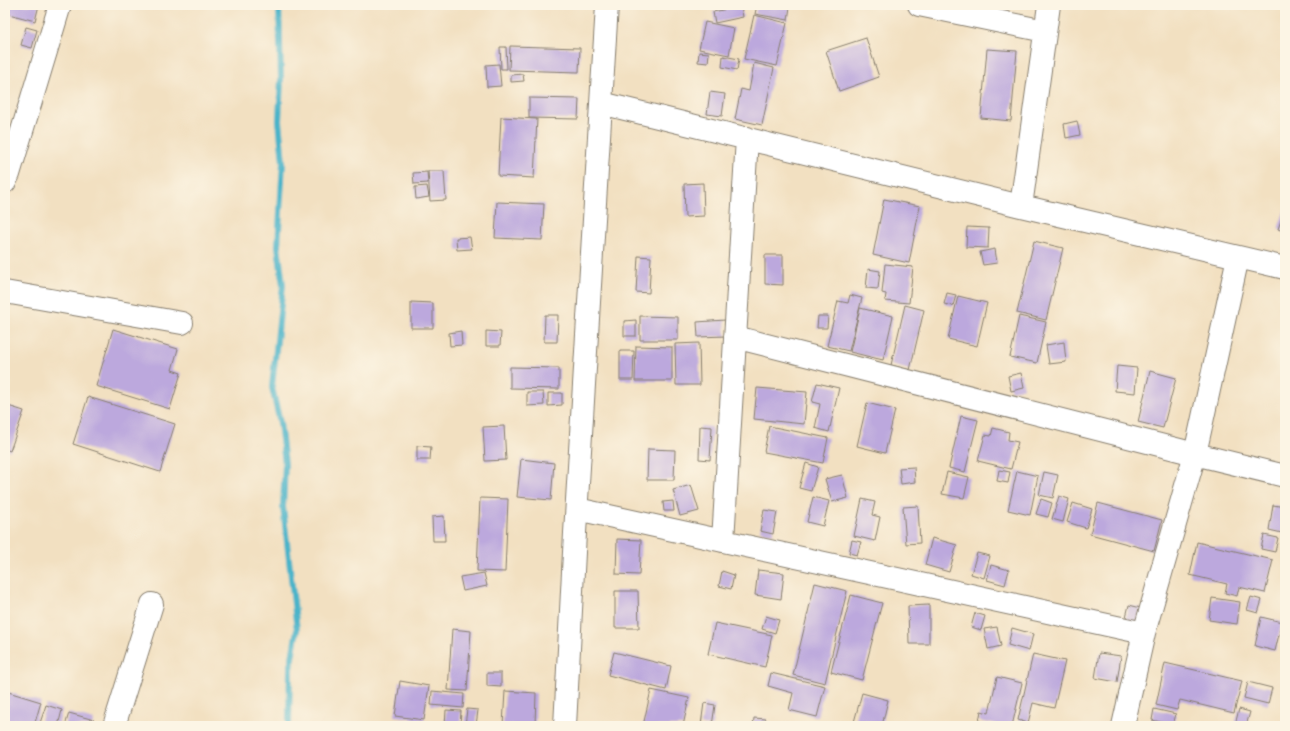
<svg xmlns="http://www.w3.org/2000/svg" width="1290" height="731" font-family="'Playpen Sans',sans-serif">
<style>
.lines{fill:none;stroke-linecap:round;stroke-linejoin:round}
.stream{stroke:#4bb4c9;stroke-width:6}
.building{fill:#bca8dd}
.street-casing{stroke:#877e6e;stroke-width:24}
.street{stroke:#fff;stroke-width:22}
</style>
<rect width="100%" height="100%" fill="#fcf5e5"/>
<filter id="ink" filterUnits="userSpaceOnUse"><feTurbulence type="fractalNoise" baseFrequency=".025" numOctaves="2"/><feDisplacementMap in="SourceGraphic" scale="8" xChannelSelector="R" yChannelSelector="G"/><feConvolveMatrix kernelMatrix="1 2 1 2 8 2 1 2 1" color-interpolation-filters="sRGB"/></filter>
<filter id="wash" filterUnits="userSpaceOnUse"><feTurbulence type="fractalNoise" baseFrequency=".012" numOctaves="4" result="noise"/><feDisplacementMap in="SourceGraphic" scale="16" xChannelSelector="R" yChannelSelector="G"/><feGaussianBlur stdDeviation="0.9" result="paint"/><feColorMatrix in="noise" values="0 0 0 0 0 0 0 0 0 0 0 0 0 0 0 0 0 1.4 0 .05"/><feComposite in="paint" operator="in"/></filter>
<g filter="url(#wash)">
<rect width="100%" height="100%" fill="#f2e0c1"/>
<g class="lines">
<path class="stream" d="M279,5L281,80L279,121L283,162L278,246L283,285L272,387L280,423L285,464L283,507L297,630L290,669L289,726"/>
</g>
<g id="blocks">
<path class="building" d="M5,5H39L35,21L5,13Z
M757,5H777L790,7L788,20L755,14Z
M741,6L743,17L715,23L713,12Z
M754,15L787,23L777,66L744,59Z
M705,22L734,28L729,55L699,49Z
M26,27L37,30L32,48L21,45Z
M866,38L879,77L839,91L826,51Z
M510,46L580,48L579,72L509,70Z
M500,47H506L507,69H501Z
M987,49L1017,51L1011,121L981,118Z
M699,52L709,53L708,63L698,62Z
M723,56L739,59L737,70L722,67Z
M754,63L774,68L762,125L735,119L741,89L749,91Z
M499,64L501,86L487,87L486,65Z
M523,74L524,81L511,82V75Z
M710,92L725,94L722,116L707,114Z
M529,98L579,99L578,119L529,118Z
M501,117L537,119L534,178L498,176Z
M1077,121L1080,135L1066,138L1064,124Z
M428,171H444L446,200L430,201Z
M427,172L428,183L414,184L413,173Z
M703,183L704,216L685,217L684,184Z
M427,186L429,197L416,199L415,187Z
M884,199L920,206L909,263L873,255Z
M497,202L544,204L542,240L495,238Z
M1285,209V232L1278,229Z
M967,227L989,228L988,248L966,247Z
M470,237L472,249L457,250L456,238Z
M1034,241L1063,248L1046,320L1017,313Z
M995,249L997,263L983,265L980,252Z
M765,255H783V285L765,284Z
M638,256L651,257L649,293L636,292Z
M885,264L913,267L909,303L885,301L886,294L882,293Z
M868,269L880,271L878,289L866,288Z
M947,293L956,295L953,306L944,304Z
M850,295L862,298L849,351L827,346L838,301L848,303Z
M958,296L987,303L977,346L948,339Z
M411,302L433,303V328H411Z
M905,305L924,310L910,370L891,365Z
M860,308L893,316L883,360L850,352Z
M545,315H558L557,342H544Z
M640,316L678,317V340H640Z
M818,316H828L827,328H817Z
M1019,316L1046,322L1037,363L1010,357Z
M636,320V336H624V321Z
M725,320L726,336L698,337L697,322Z
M113,329L178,349L172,370L181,373L170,409L96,386Z
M461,331L462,345L450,346L449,333Z
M486,331L501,332L500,346H486Z
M1064,342L1066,362L1049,364L1046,345Z
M699,343L700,385H676L675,344Z
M636,346L672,347V381H635Z
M620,351H634L633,380H620Z
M1117,366L1137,368L1135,393L1115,391Z
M510,367L559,368V389L510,388Z
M1150,371L1176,378L1163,428L1138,422Z
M1021,373L1024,388L1011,391L1008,376Z
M817,383L839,388L829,432L815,428L820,404L812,402Z
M757,388L807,392L804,424L754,419Z
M527,392H543L544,405L527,406Z
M548,393H562V405L548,406Z
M88,397L175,424L160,472L73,444Z
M867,403L895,410L885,453L857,446Z
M5,405L24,411L10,451L5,449Z
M961,416L978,420L965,472L949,468Z
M504,426L506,460L485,461L483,427Z
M700,426L712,427L710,460L699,459Z
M769,426L828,438L823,463L764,452Z
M993,428L1009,432L1008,440L1018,442L1011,469L978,461L985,435L991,436Z
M417,446L431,447L430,460H417Z
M648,449L675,450L674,480H647Z
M521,459L554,463L551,500L517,497Z
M806,463L818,467L811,491L799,488Z
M914,467L915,482L901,484L899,468Z
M999,470L1010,472L1008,483L997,481Z
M1017,471L1038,476L1030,515L1008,510Z
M947,472L969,477L964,498L942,494Z
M1044,472L1058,475L1053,498L1039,495Z
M842,475L848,498L832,502L825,479Z
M691,485L699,511L680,516L673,490Z
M1059,496L1069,499L1063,522L1052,519Z
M813,497L829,501L823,526L807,522Z
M480,498L508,499L505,572L477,571Z
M862,499L875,502L872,515L880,517L875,541L854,536Z
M1041,499L1052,503L1048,517L1036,514Z
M673,501L674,511H664L663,502Z
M1073,503L1092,509L1086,528L1067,522Z
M1098,503L1162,520L1154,551L1090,534Z
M1273,505L1285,507V517L1282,533L1269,530Z
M918,506L920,543L906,544L903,507Z
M764,510L777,512L773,534L760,531Z
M444,516L445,541H433L432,517Z
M1264,535L1278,538L1275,552L1261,549Z
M932,538L957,545L949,572L925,565Z
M617,539L641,540L639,575L616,574Z
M852,540L861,542L857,555L849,553Z
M1197,542L1273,560L1265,593L1239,587L1237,596L1225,593L1227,584L1190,575Z
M977,553L990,556L984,578L971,574Z
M991,565L1009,570L1005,585L987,580Z
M758,570L784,573L781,599L755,595Z
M722,571L734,575L731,589L719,586Z
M484,573L487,586L463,591L460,577Z
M815,583L847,591L825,683L793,675Z
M615,591H638L639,628H615Z
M851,595L882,603L862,680L831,672Z
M1251,597L1262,600L1258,613L1247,610Z
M1212,598L1240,602L1237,624L1209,620Z
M929,605V644H909L908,606Z
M1129,605L1141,608L1137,624L1125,621Z
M975,613L985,616L981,630L971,627Z
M766,616L779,620L775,633L762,629Z
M1261,617L1282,622L1275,651L1255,646Z
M715,623L772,635L765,667L708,654Z
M997,627L1001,646L988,649L984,629Z
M1012,628L1033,634L1029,651L1008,645Z
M452,629L471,631L467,691L448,690Z
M614,652L671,666L666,690L608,675Z
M1099,653L1121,656L1117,682L1095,678Z
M1033,654L1065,661L1054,708L1033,703L1028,723L1018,720Z
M1165,663L1242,681L1234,713L1180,700L1177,710L1156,705Z
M487,673H501V687L487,686Z
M771,673L825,686L817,717L789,710L793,693L768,686Z
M997,677L1022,683L1012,726H1002L979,721L981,711L989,713Z
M400,681L429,686L424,720L395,716Z
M1248,682L1272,688L1268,704L1244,698Z
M651,690L689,698L683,726H643Z
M5,691L41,702L34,726H5Z
M432,691L464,694L463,708L431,705Z
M505,691L536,693L535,726L503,725Z
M862,693L888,700L882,726H868L854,722Z
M704,703L715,705L712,726L701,725Z
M46,705L62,710L58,726H39Z
M467,709L478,710L476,726H465Z
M1154,709L1176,714L1173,725L1152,720Z
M1239,709L1250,712L1246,726L1235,725Z
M446,710L461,711L460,726H445Z
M69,713L94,720L92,726H65Z
M754,718L766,719V726H753Z
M1151,723L1162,725V726H1150Z"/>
</g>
</g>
<g filter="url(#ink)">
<use href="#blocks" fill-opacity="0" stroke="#877e6e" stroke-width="1"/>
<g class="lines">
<defs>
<path id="street" d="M919,5L1045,31
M1049,5L1021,206L1285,268
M601,103L1021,206
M5,182L9,174L60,5
M5,292L182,323
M735,337L1195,454L1285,476
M577,509L1144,633
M723,541L747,138
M114,726L152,604
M565,726L575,533L607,5
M1123,726L1144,633L1195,454L1238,257"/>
</defs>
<use href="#street" class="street-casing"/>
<use href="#street" class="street"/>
</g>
</g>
<rect width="1290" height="731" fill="none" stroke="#fcf5e5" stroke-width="20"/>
</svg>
